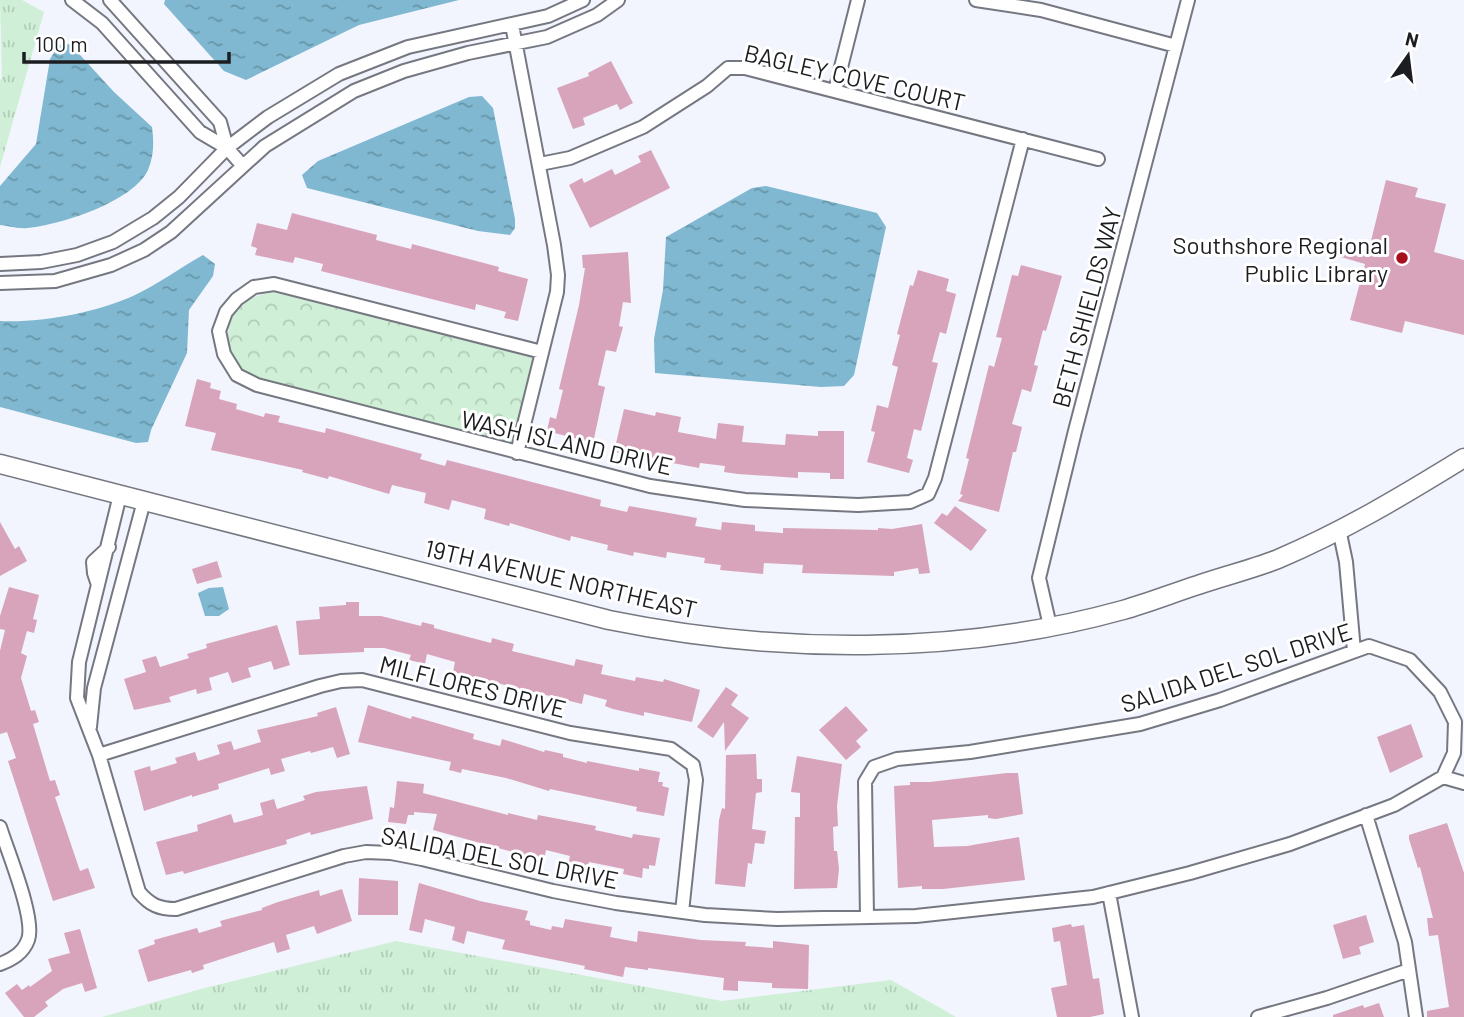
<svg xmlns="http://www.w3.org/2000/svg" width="1464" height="1017" font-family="Barlow,sans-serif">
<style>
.grass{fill:url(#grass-tufts)}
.park{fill:url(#park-crowns)}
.water{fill:url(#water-ripples)}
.building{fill:#d8a4bb}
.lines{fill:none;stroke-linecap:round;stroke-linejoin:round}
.street-casing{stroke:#767881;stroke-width:16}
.secondary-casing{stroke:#767881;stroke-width:21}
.street{stroke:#fff;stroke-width:12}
.secondary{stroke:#fff;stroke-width:18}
.poi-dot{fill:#a60f1b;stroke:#fff;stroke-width:2.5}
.labels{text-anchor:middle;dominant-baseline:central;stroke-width:6;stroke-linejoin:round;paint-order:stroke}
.street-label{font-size:24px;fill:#1c1d20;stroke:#fff}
.poi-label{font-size:24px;fill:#1c1d20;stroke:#fff;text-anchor:end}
</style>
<defs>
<pattern id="grass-tufts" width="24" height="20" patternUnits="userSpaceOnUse" patternTransform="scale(1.75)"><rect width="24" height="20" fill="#cfefd6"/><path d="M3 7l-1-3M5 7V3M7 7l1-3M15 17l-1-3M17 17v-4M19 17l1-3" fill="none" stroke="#b1ccb7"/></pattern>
<pattern id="park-crowns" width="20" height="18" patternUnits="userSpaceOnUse" patternTransform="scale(1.75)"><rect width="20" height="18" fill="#cfefd6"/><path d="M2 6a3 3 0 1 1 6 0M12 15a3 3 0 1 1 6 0" fill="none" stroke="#b1ccb7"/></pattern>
<pattern id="water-ripples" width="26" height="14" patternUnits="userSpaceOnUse" patternTransform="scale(1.75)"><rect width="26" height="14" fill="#7fb8d0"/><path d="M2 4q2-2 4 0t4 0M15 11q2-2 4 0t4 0" fill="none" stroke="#6795a8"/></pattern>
</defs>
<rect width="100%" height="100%" fill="#f2f4fe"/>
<path class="grass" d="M0,0H22L44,12L0,167V81L2,77Z
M396,941L722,1001L891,980L956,1017H102L201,989Z"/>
<path class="park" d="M274,292L533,358L512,443C442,425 373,408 303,389C285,384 257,382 242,369C228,357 224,330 233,315C243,300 257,295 274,292Z"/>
<path class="water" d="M165,0H459L359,25L246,80L224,71L164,4Z
M70,44L114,92L152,127C154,142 154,156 148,170C133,202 60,225 27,228C19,229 9,226 0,225V186L36,144L50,59L59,45Z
M482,96L493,108L515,219V228L510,235L478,231L307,188L302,175L318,161L469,97Z
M766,186L877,213L886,227L854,375L844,386L821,387L655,373L654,339L663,290L666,237L752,188Z
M203,255L215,264L213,276L189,310L187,353L151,430L148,442L136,443L0,407V321C41,323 95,313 133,296C157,285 180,268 203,255Z
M223,587L229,609L219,616H205L198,593L209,588Z"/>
<path class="building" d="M611,61L633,103L620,110L617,104L583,118L585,125L573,129L557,88L589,76L588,73Z
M651,150L670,188L590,228L569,185L582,178L584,183L612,169L615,175L641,162L638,156Z
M1386,180L1418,188L1415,197L1446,204L1434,252L1464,260V335L1405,321L1402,333L1350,320L1365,264L1341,257L1344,246L1368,253Z
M292,213L377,235L376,240L411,249L412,244L499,267L498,271L528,279L518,321L504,318L506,312L476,304L475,310L321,271L323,264L295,257L293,263L255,255L257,248L251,246L257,223L287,230Z
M628,252L631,303L623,302L619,326L623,327L616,352L606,350L598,385L605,387L593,443L547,431L550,417L556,419L563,390L559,389L579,305L585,268H583L582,255Z
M1021,265L1062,276L1046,331L1043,330L1034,365L1038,366L1031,392L1022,389L1012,424L1022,427L1016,452H1013L999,512L958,501L963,495L960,494L969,459L966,458L989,365L994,367L1002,338L996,337L1012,275L1018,276Z
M918,270L949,279L946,291L956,294L946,334L940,332L932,362L938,363L921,431L914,429L907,458L913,460L909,473L867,462L875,432L871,431L877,405L888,408L898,367L892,365L900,335L897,334L910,285L913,286Z
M197,379L211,383L210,388L221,391L219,399L237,404L236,409L264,417L265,413L280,416L278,422L325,433L326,428L422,454L420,459L445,466L447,460L601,500L600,506L627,512L629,506L697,518L695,526L721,530L722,522L755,525V531L783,533V528L878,530V528L892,529L922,524L930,573L919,574L918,568L894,572V576L802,573L803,565L764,563L763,574L720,570L721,565L704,563L705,558L667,552L666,558L634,552L633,556L607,550L608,545L571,536L570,541L510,523L509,526L484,519L486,509L452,500L449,510L424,503L426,493L392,485L389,494L329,476L328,479L302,472L303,470L211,450L216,433L185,426Z
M624,409L655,416L656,412L681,417L678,432L716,439L718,423L744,426L742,442L785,445L786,434L818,436V431H844V479H830V473L798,472V478L738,474L724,472L725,466L700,463L699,468L614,452Z
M955,506L987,530L971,551L934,523L942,513L947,516Z
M0,522L15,549L19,546L27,561L0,576Z
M217,561L222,577L197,584L192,569Z
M9,587L39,595L33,619L37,620L34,633L27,631L21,653L27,656L21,678L31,711L35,710L39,722L33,724L50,781L55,780L60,795L55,797L80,871L88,868L95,888L53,901L8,761L16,758L7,732L0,734V651L5,630L0,629V616Z
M346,602H359V616H381L421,626L422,622L434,625V628L491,643L492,638L514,644L512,651L574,666L576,659L603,665L601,674L635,681L636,677L663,682L664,679L700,690L692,722L644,712V716L613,709L605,706L607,700L584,694L582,704L453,672L455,662L427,654L425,664L409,660L411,655L384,648H364V652L299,655L296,621L320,619L319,607L346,605Z
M277,625L290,665L274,670L271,661L248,668L251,677L232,683L228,672L209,678L212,690L197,694L196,689L169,697L171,702L134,710L124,679L146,672L142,660L156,656L160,667L189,658L187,654L207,648L206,644Z
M726,687L738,695L731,705L749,718L725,751L724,722L713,738L697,727Z
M368,705L411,719L412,716L474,734L473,739L500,746L502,739L544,752L545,750L563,754V757L587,763V761L639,771V768L660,772L658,782H663L662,786L669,788L664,816L636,811L637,807L550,789L549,791L506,778L462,769L461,773L449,770L451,762L358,742Z
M846,706L868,730L856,741L861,747L846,760L819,730Z
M336,707L350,754L337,758L333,747L311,753L310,751L281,759L285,771L271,775L269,768L218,784L219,789L192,797V795L144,811L134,771L150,766L151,771L177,763L175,758L195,752L198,761L220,754L217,745L231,741L234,750L261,742L257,730L318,716L317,713Z
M1411,724L1423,757L1390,773L1377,737Z
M756,754L757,779H762V792L756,793L752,829L766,831L764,844L755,843L752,864L748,863L745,887L715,884L719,820L722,808L725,809L726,755Z
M797,756L842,764L837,806L838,826L833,827L834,851H837L839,869L837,888L794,889L795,817H800V793L791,792Z
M1007,773H1018L1023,814L996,819L988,818V815L932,820L934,847L967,846L1019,837L1025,880L943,889H922V886L898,888L894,786L910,785V782H930Z
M397,781L424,784L423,793L508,815V813L537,820L538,815L596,826L595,830L632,838L633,834L660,838L655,866L649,865V869L643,868L642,878L623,874L624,869L589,862L587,869L568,865L570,856L546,850L544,860L527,856L433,830L437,814L414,812V815H408L406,824L388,822L390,807L394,808Z
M367,786L373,819L311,835L310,832L286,840L287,844L184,874L183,871L166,875L156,842L198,831L197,825L231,814L234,823L263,815L260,803L274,799L277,809L305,800L303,796L316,792Z
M1447,823L1464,873V1017H1427V1011L1449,1007L1438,935L1429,936L1427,918H1433L1420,867L1418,868L1409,839V835Z
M359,878L398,881V915H358Z
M419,883L480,901L528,911L525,920L530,921V925L551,930L552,926L563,928L565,919L612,927L610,937L637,942L638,931L701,940L746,942L745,946L773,948V941L809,945L808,989L772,988V983L738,981V991L723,990L724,978L648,968V970L625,967L623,977L584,969L585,966L502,949L505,940L467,931L464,944L452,940L455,927L425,919L422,933L409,930Z
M342,889L352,921L317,934L314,926L286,935L290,949L277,953L274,942L203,965L204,969L192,973L191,970L148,982L138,950L155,944L154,940L197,928L199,933L222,926L220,921L262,910V908L278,902L319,890L320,896Z
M1366,915L1374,942L1359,947L1361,954L1343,959L1333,925Z
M1071,924L1072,927L1084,925L1093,979L1099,978L1104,1014L1090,1017H1057L1051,988L1067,985L1060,941L1054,942L1052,928Z
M80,929L97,988L85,992L82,983L63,989L45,1002L48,1006L34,1017H24L5,993L17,984L22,990L29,985L30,987L52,971L48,959L70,953L64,933Z
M1379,1003L1384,1017H1333V1015L1363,1005L1364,1008Z"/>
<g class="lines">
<defs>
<path id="street" d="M72,0L102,23L200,132L227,148L242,165
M110,0L220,122L227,148
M976,0L1041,10L1176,46
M512,25L554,245L558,275L557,292L517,453
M835,91L858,0
M540,164L570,158L643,127L707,86L728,68H745L1098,159
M0,264L41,262L77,255L113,242L153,218L179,197L227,148L268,117L339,74L408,47L548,16L583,0
M0,283L55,281L111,265L144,250L171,232L265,146L354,91L404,71L468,53L547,37L597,15L618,0
M542,352L274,284L254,287L237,299L226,312L219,331L224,354L237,375L257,385L650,486L745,500L858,505L910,502L928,494L935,478L1023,139
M120,495L79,662L77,698L99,755L139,892C150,905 159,909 176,909L344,856L366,852L391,853L422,859L553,891L616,903L705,915L777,919L916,916L1093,897L1190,873L1290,844L1394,805L1443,777L1454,753L1455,722L1440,692L1410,660L1369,646L1220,700L1140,724L970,752L897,759L874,767L865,782L867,917
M1339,529L1346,562L1354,651
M98,585L94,573L93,562L109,547
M1050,626L1039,578L1075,431L1188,0
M90,727L94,688L144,501
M99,755L320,686L341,681L362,680L570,733L671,749L693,765L696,780L682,912
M1443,777L1464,783
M1366,815L1405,942L1416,1017
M0,827C7,850 36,919 28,940C23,953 13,959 0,964
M1109,893L1132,1017
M1258,1017L1327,998L1409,970"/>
<path id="secondary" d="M0,464L609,620C776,654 957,656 1123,610C1148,603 1173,593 1198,585C1224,576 1253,569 1278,559C1344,531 1404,495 1464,458"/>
</defs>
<use href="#street" class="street-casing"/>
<use href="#secondary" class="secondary-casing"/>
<use href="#street" class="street"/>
<use href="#secondary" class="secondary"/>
</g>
<circle class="poi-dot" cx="1402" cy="258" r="7"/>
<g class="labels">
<g class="street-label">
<text transform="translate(855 77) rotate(13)">BAGLEY COVE COURT</text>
<text transform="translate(1086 307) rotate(-75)">BETH SHIELDS WAY</text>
<text transform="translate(567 442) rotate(13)">WASH ISLAND DRIVE</text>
<text transform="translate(561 578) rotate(13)">19TH AVENUE NORTHEAST</text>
<text transform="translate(1236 667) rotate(-18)">SALIDA DEL SOL DRIVE</text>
<text transform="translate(473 686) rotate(14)">MILFLORES DRIVE</text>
<text transform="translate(500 857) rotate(11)">SALIDA DEL SOL DRIVE</text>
</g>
<g class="poi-label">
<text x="1388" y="244">Southshore Regional<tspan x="1388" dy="28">Public Library</tspan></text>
</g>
</g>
<g transform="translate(1408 56) rotate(14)" stroke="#ffffff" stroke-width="5" paint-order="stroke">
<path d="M0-5L12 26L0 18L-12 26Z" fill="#1c1d20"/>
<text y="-10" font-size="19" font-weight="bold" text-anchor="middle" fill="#1c1d20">N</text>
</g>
<path d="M24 52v10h205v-10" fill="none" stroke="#1c1d20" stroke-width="3.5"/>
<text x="35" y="52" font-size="21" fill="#1c1d20" stroke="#ffffff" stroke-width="5" paint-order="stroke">100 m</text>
</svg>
